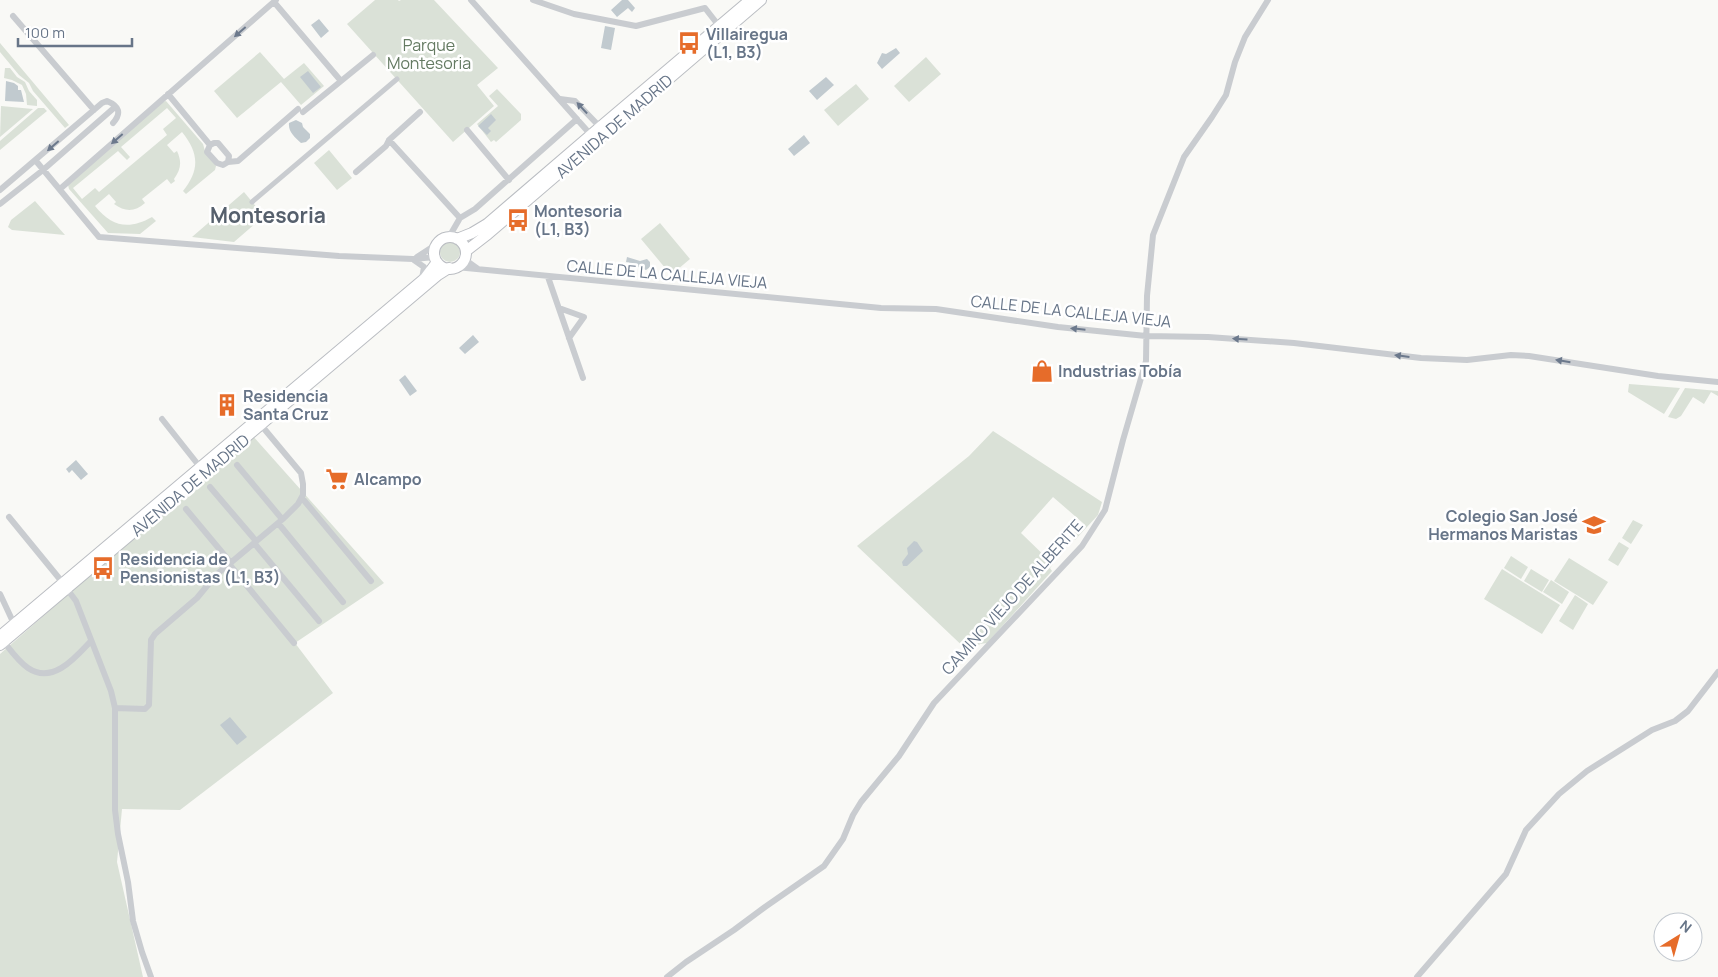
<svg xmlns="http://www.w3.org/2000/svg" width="1718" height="977" font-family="Manrope,sans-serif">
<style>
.green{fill:#dae1d7;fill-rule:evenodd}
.water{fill:#c1cacf}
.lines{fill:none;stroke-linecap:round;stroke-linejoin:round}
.primary-casing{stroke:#babdc2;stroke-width:12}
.pedestrian{stroke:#c9ccd0;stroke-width:5}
.minor{stroke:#c9ccd0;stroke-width:6}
.primary{stroke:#fff;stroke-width:10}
.oneway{fill:#6c798c}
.labels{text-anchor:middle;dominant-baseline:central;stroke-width:5;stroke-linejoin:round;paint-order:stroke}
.poi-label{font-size:16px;font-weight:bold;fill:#677588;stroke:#fff;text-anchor:start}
.park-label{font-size:16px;fill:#647a62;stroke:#fff}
.street-label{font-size:16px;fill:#677588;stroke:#fff}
.district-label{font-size:21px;font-weight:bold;fill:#56606d;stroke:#fff}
</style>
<rect width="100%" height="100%" fill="#f9f9f6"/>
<path class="green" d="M375,0H398L399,1L401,0H434L498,68L477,85L494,106L453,142L347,24Z
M0,43L69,125L65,128L33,91L29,83L19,75L0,52Z
M260,52L284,79L304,63L324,86L301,105L281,82L237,118L214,91Z
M926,57L941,74L909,102L894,86Z
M5,68H10L17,77L25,82L29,91L37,100V106L27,105L26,94L22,85L12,80L4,78Z
M856,84L869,99L838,126L824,110Z
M497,89L521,114V120L496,142L494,140L491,142L477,124L498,106L489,96Z
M166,101L203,144L205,151L216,166L215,170L186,194L183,191C200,170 199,153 182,132L167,145L174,153L177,151C182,162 181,169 174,179L175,181L171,184L167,179L142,199L145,203C135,212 125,212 114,204L116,202L109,194L95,206C112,227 129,230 152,217L156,221L140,234L108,233L69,189L68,185L162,102ZM167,108L176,118L163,129L167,135L99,192L95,188L82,199L73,188L118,151L127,160L130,157L121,147Z
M1,106L33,109L0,137Z
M38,108H44L47,111L0,150V141Z
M329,150L352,178L337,190L314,163Z
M244,192L264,216L234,242L192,237Z
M35,201L65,235L12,230L8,227L11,220Z
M660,223L690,259L671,275L641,239Z
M440 252a10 10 0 1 1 20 0a10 10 0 1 1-20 0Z
M1629,384L1680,388L1664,414L1628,392Z
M1685,388L1718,391V396L1711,392L1704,404L1693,397L1681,416L1676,419L1668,417Z
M993,431L1102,502L1098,515L1075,540L1070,536L1083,523L1053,497L1021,533L1053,564L1050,568L1052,571L987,643L980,644L971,654L857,546L969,456Z
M251,434L384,583L295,643L333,693L180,810L122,809L117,862L143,977H0V654Z
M1633,520L1643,525L1631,544L1622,538Z
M1619,542L1629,548L1618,566L1608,560Z
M1511,556L1528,567L1521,579L1504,568Z
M1569,558L1608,582L1593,605L1554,581Z
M1502,569L1560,605L1542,634L1484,599Z
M1531,569L1549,580L1542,592L1524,581Z
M1551,580L1569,592L1562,604L1543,592Z
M1575,595L1588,604L1573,630L1559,621Z"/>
<path class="water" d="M622,0H628L635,8L632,12L628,8L617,17L611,10Z
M319,19L329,31L321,38L311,25Z
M605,26L615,28L611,50L601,48Z
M896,48L900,53L882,69L877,63L882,53L886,54Z
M308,71L321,87L313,93L300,77Z
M826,77L834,85L817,100L809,91Z
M6,81L14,83L18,86V90H21L24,102L5,101Z
M491,114L496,120L488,128L491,131L487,135L478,126Z
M296,120L302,123L303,127L310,134V138L306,142L301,143C295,137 288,132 289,123Z
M804,135L810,143L794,156L788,149Z
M627,257L640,261L647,259L650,262V267L646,270L639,267L633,268L630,263L626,262Z
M473,335L479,342L465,354L459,348Z
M405,375L417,391L410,396L399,380Z
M76,460L88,474L81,480L72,470L69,473L66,469Z
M914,541L917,542L923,551L907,566H903L902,562L908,554L907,548Z
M230,717L247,737L237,745L220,725Z"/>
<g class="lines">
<defs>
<path id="primary" d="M434 253a16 16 0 1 1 32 0a16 16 0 1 1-32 0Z
M457,239L472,233L487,224L600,127L750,0
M466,251L488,234L761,0
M0,636L425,278L437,262
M0,645L438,275L449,268"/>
</defs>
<use href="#primary" class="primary-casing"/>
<path class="pedestrian" d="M252,202L397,79"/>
<path class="minor" d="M471,0L591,135
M533,0L574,14L636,26L705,8L719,26
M274,2L341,81
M13,16L94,110
M168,94L210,145
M560,99L575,101L600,127
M303,112L373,55
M467,130L509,180
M389,140L460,218L475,209L577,119
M214,143H218L229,156L228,162L223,165L217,163L207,152L210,145Z
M36,161L99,237L339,256L413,259L435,257
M228,162L238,161L298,109
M356,172L386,146L389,140L420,112
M60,189L276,0
M0,190L102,103L107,101C119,106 122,113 113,123
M0,204L43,170L115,107
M449,237L460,218
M417,257L437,244
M464,259L478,269
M414,260L424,267L422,279
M456,267L881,308L936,309L1058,327L1146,336L1208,337L1294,343L1421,358L1467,360L1511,355L1529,356L1658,376L1718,382
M548,277L583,378
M559,308L584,317L569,338
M162,419L200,467
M237,465L282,519
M210,487L256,541
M302,498L371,581
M186,509L231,563
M9,517L63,583
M278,523L343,602
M254,543L319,621
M229,564L294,643
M67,589L76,601L111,691L115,708V810L118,834L128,882L133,921L142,952L151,977
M0,594L14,624
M4,642C11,651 19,662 28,668C53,685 76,657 91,641
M115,708L145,709L149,705L151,640L155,634L197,598L216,575L284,518L298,504L303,495V484L301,473L261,425
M667,977L686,962L734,930L765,907L824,866L843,839L853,815L861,802L899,756L934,703L1082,546L1105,510L1123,440L1146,361L1147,296L1153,235L1184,157L1212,117L1226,95L1235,62L1245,37L1268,0
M1417,977L1506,874L1526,830L1559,794L1587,771L1652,730L1675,721L1688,711L1718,672"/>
<use href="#primary" class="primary"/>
</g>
<defs><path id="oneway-solid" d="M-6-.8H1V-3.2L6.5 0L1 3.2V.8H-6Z" transform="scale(1.25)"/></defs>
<g class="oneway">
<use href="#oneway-solid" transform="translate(240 32) rotate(139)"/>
<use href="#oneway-solid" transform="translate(582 108) rotate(-133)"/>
<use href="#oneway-solid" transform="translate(117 139) rotate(139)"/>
<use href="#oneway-solid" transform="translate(53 146) rotate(139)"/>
<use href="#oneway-solid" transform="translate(1078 329) rotate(-174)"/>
<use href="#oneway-solid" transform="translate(1240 339) rotate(-176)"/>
<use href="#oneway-solid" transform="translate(1402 356) rotate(-173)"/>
<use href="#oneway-solid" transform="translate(1563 361) rotate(-171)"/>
</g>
<defs>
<symbol id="bus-bare" viewBox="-9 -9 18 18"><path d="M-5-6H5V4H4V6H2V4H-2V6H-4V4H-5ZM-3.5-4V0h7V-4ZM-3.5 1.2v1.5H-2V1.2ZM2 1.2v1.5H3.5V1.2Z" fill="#e66c2a" stroke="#fff" stroke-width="2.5" paint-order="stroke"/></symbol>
<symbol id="shop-bare" viewBox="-9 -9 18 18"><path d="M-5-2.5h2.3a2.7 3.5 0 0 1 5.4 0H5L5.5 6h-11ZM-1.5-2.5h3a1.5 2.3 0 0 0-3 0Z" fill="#e66c2a" stroke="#fff" stroke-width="2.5" paint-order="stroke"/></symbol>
<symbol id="building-bare" viewBox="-9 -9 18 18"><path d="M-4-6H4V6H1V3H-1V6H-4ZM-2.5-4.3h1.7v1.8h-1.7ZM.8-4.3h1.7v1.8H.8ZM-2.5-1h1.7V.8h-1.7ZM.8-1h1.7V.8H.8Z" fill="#e66c2a" stroke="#fff" stroke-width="2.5" paint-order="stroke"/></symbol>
<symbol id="supermarket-bare" viewBox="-9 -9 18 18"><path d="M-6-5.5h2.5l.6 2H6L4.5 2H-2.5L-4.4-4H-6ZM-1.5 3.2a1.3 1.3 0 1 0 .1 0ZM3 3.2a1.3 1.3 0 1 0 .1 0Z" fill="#e66c2a" stroke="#fff" stroke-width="2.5" paint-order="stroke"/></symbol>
<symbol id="school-bare" viewBox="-9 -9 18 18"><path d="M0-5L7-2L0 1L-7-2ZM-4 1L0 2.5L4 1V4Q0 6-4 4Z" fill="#e66c2a" stroke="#fff" stroke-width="2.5" paint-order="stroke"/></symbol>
</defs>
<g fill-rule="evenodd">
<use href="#bus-bare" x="673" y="27" width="32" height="32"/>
<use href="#bus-bare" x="502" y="204" width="32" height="32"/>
<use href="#shop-bare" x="1026" y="355" width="32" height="32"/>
<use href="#building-bare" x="211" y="389" width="32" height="32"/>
<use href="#supermarket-bare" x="321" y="463" width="32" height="32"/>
<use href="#school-bare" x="1578" y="509" width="32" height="32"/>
<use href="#bus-bare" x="87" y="552" width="32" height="32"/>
</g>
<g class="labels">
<g class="poi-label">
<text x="706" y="34">Villairegua<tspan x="706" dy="18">(L1, B3)</tspan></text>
<text x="534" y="211">Montesoria<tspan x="534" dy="18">(L1, B3)</tspan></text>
<text x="1058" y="371">Industrias Tobía</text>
<text x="243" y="396">Residencia<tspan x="243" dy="18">Santa Cruz</tspan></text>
<text x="354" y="479">Alcampo</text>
<text x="1578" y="516" text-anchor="end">Colegio San José<tspan x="1578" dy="18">Hermanos Maristas</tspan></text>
<text x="120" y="559">Residencia de<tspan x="120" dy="18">Pensionistas (L1, B3)</tspan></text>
</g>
<g class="park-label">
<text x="429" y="45">Parque<tspan x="429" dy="18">Montesoria</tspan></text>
</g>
<g class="street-label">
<text transform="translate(614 126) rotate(-41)">AVENIDA DE MADRID</text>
<text transform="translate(667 274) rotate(5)">CALLE DE LA CALLEJA VIEJA</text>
<text transform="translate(1071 311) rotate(6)">CALLE DE LA CALLEJA VIEJA</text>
<text transform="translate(190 485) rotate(-40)">AVENIDA DE MADRID</text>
<text transform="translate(1012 597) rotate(-48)">CAMINO VIEJO DE ALBERITE</text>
</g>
<g class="district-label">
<text x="268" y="215">Montesoria</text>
</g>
</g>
<g transform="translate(1678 937) rotate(37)"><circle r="24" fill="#ffffff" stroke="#c2c8cf"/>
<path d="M0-4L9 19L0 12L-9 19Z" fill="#e66c2a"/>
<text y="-8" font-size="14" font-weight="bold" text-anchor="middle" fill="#677588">N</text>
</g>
<path d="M18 38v8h114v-8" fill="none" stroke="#677588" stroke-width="2.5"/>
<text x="25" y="38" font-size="15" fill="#677588" stroke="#ffffff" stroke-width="4" paint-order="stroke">100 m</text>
</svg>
